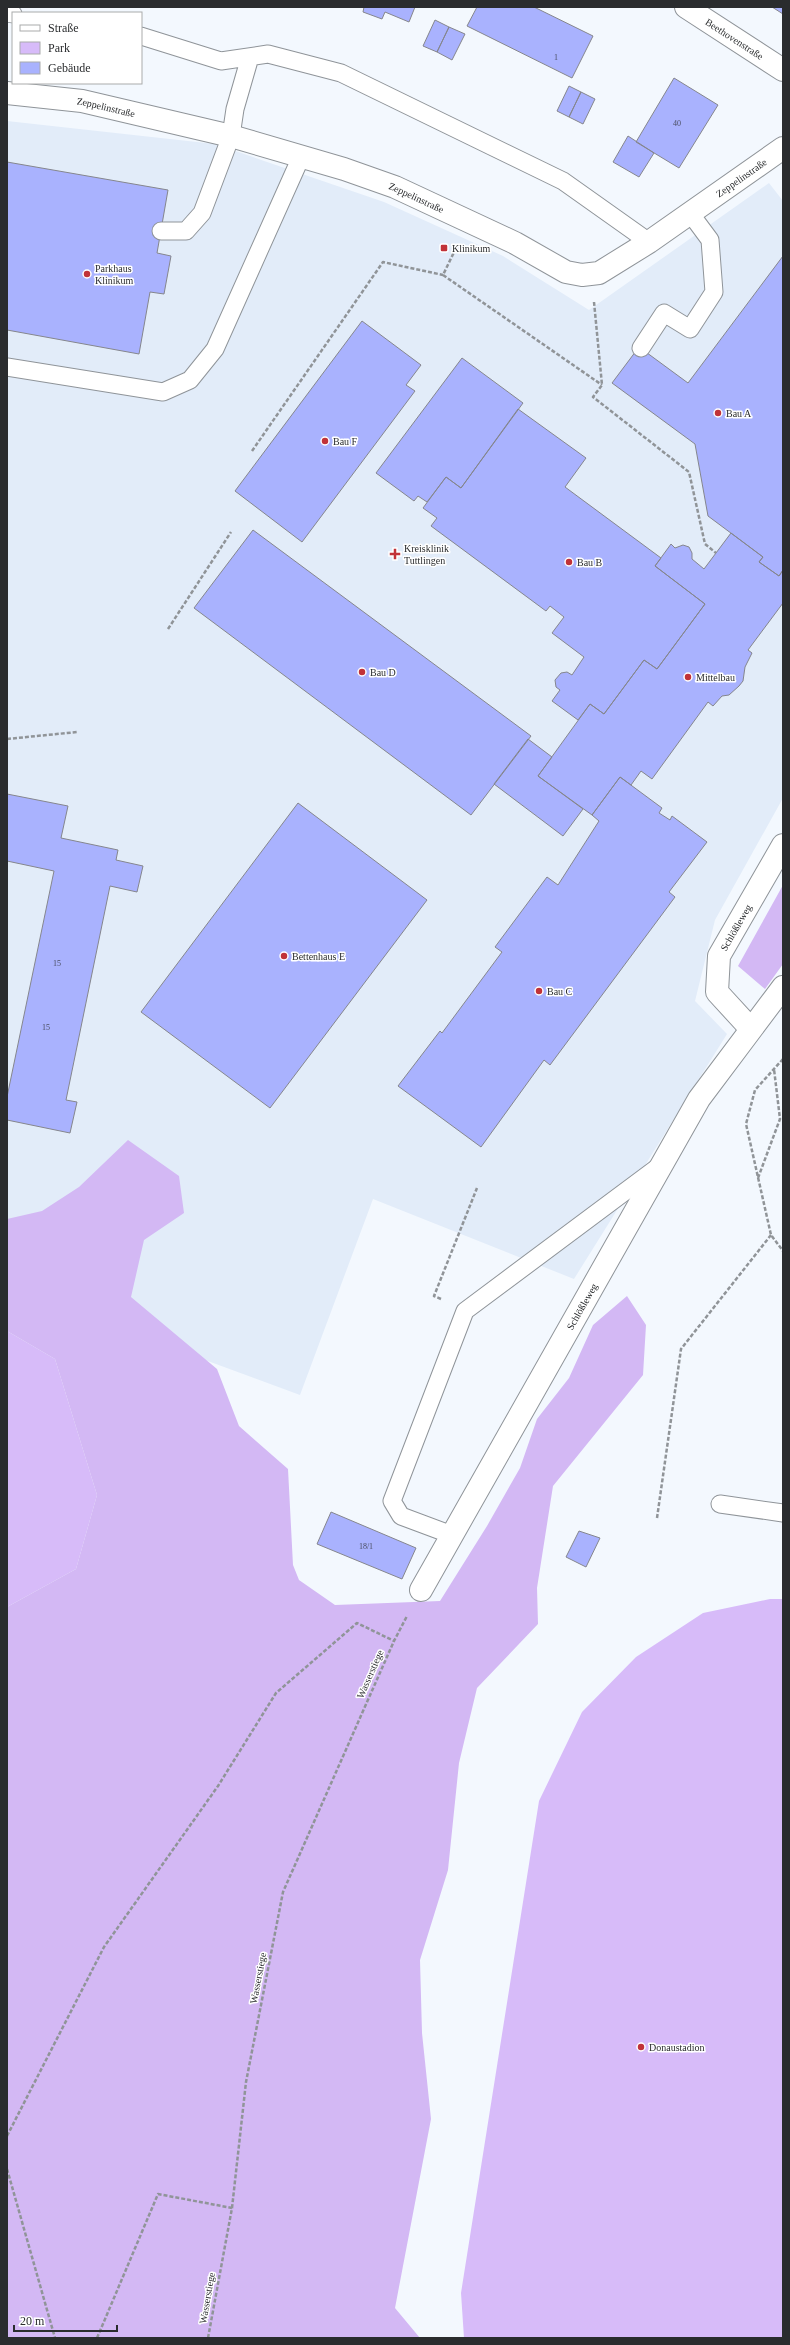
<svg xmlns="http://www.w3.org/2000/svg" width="790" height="2345" font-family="'Times New Roman',serif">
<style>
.built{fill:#e2ecf9}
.green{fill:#d7bbf9}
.forest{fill:#d3b8f4}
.building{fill:#a9b2fe;stroke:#85868d}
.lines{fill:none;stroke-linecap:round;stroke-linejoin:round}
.lane-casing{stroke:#8f9499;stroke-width:19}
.street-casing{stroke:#8f9499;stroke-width:24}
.path{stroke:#909498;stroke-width:2.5;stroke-dasharray:4 2;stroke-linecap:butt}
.lane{stroke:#fff;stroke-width:17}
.street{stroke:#fff;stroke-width:22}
.poi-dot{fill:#c13238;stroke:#fff;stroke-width:1.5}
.labels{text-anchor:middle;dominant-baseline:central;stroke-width:3;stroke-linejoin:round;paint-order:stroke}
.number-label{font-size:8px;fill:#4a4e62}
.street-label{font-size:10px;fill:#2a2c2e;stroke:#fff}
.poi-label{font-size:10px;fill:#2a2c2e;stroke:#fff;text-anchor:start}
</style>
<rect width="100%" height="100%" fill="#f3f8fe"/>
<path class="built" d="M7,121L215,144L384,202L503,256L589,310L769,183L783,201V798L715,920L695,1001L727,1034L574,1279L373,1199L300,1395L7,1287Z"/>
<path class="green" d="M7,1331L55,1359L97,1495L76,1569L7,1607Z
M770,1599H783V2338H464L461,2293L539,1801L582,1712L636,1657L703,1613Z"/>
<path class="forest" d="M783,885V964L765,989L738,966Z
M128,1140L179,1176L184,1213L144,1240L131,1297L217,1369L239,1426L288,1469L293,1565L299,1580L335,1605L440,1601L487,1526L520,1468L537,1419L569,1378L593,1325L627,1296L646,1325L643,1375L553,1486L537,1588L538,1624L477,1688L459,1763L448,1870L420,1960L422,2033L431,2119L395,2308L420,2338H7V1607L76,1569L97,1495L55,1359L7,1331V1219L42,1211L79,1187Z"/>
<path class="building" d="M364,7H415L409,22L385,12L382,19L363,12Z
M477,7H534L593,36L572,78L467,26Z
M772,7H783V14Z
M435,20L449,27L437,52L423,46Z
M449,27L465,34L452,60L437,52Z
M674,78L718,105L679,168L636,142Z
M569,86L581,92L569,117L557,111Z
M581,92L595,99L583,124L569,117Z
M628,136L654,153L639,177L613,162Z
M7,162L168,190L157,253L171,256L164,294L150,292L139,354L7,330Z
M783,256V570L779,576L759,562L763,557L708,516L695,444L612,383L639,347L688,383Z
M362,321L421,365L406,385L415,391L302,542L235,491Z
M462,358L523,403L461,488L446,477L427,502L418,496L414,501L376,473Z
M518,409L586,458L565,487L661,558L655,566L705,604L657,669L644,660L604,714L590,704L578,720L552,701L560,690L556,687L555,680L561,673L567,672L572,675L584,657L552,633L564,617L550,606L546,611L431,526L437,518L423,508L446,477L461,488Z
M253,530L531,736L471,815L194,608Z
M731,533L763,557L759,562L779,576L783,570V603L748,650L752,653L745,667L743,681L739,686L729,695L722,696L713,706L708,702L652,779L641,771L631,785L620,777L592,815L538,776L590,704L604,714L644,660L657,669L705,604L655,566L671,544L675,548L683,545L689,547L692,553V559L704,569Z
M528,739L552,757L538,776L583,809L563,836L494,784Z
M620,777L662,808L659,813L670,820L672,816L707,842L669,892L675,897L550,1065L544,1060L481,1147L398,1086L440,1031L442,1033L502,952L495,947L547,877L558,885L599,821L592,815Z
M7,794L68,806L61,838L118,850L116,860L143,866L137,892L110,886L66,1100L77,1102L70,1133L7,1120V1097L54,871L7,861Z
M298,803L427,900L270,1108L141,1012Z
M331,1512L416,1548L402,1579L317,1544Z
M579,1531L600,1538L586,1567L566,1557Z"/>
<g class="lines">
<defs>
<path id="lane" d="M7,13L13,14
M141,36L221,61L268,54L341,73L563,181L649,242
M161,231H186L202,213L231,136L235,109L250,57
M641,348L664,313L690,329L714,292L710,240L690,213
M7,367L163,392L190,380L215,349L301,157
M720,1504L783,1513
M452,1535L401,1516L392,1501L465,1311L658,1167"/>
<g id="street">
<path id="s1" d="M686,7L783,70"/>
<path id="s2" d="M7,93L82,101L231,136L344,169L395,187L515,243L566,272L582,275L599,273L649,242L783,148"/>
<path id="s3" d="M750,1028L717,992L719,956L783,845"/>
<path id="s4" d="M421,1590L699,1099L783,987"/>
</g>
</defs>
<use href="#lane" class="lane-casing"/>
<use href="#street" class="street-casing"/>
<path class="path" d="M456,248L443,275L602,385
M594,302L602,385L593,397L689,472L705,544L716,553
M252,451L383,262L443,275
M168,629L231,532
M7,739L77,732
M783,1059L755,1090L746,1124L771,1235L783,1251
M758,1178L780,1119L774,1069
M441,1299L434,1296L477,1188
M657,1518L681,1349L771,1235
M7,2136L104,1947L218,1786L276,1693L357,1623L394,1641
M7,2169L55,2338
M97,2338L158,2194L232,2208
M208,2338L232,2208L246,2082L283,1892L394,1641L407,1616"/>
<use href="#lane" class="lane"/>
<use href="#street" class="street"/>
</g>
<g class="poi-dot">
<rect x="440" y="244" width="8" height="8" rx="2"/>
<circle cx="87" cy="274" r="4"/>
<circle cx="718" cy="413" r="4"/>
<circle cx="325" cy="441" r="4"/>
<path d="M393 548h4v4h4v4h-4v4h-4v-4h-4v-4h4z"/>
<circle cx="569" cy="562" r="4"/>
<circle cx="362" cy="672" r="4"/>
<circle cx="688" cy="677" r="4"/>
<circle cx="284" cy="956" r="4"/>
<circle cx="539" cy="991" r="4"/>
<circle cx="641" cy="2047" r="4"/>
</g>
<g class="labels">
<g class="number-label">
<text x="556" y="57">1</text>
<text x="677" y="123">40</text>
<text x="57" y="963">15</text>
<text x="46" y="1027">15</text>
<text x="366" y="1546">18/1</text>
</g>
<g class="street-label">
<text stroke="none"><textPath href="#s1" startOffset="58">Beethovenstraße</textPath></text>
<text stroke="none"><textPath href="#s2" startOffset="100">Zeppelinstraße</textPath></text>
<text stroke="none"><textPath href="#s2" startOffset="796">Zeppelinstraße</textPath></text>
<text stroke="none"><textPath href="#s2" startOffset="424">Zeppelinstraße</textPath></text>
<text stroke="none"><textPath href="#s3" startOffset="118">Schlößleweg</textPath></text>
<text stroke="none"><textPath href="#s4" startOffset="326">Schlößleweg</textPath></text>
<text transform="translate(370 1674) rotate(-66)">Wasserstiege</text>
<text transform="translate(258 1978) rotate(-79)">Wasserstiege</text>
<text transform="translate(207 2298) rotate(-80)">Wasserstiege</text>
</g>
<g class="poi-label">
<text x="452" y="248">Klinikum</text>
<text x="95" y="268">Parkhaus<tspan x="95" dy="12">Klinikum</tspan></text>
<text x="726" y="413">Bau A</text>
<text x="333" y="441">Bau F</text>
<text x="404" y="548">Kreisklinik<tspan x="404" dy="12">Tuttlingen</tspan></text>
<text x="577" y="562">Bau B</text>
<text x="370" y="672">Bau D</text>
<text x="696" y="677">Mittelbau</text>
<text x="292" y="956">Bettenhaus E</text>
<text x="547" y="991">Bau C</text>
<text x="649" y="2047">Donaustadion</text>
</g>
</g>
<rect width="790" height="2345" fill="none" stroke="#2a2c2e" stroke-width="16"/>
<rect x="12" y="12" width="130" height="72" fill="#ffffff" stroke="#aaabab"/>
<rect x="20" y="25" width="20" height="6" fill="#ffffff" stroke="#aaabab"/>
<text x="48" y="32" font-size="12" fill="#2a2c2e">Straße</text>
<rect x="20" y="42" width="20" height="12" fill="#d7bbf9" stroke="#aaabab"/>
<text x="48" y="52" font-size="12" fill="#2a2c2e">Park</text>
<rect x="20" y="62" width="20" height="12" fill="#a9b2fe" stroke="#aaabab"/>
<text x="48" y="72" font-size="12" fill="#2a2c2e">Gebäude</text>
<path d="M14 2325v6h103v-6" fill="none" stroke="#2a2c2e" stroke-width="2"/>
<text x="20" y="2325" font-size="12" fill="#2a2c2e" stroke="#ffffff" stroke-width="3" paint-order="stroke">20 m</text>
</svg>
